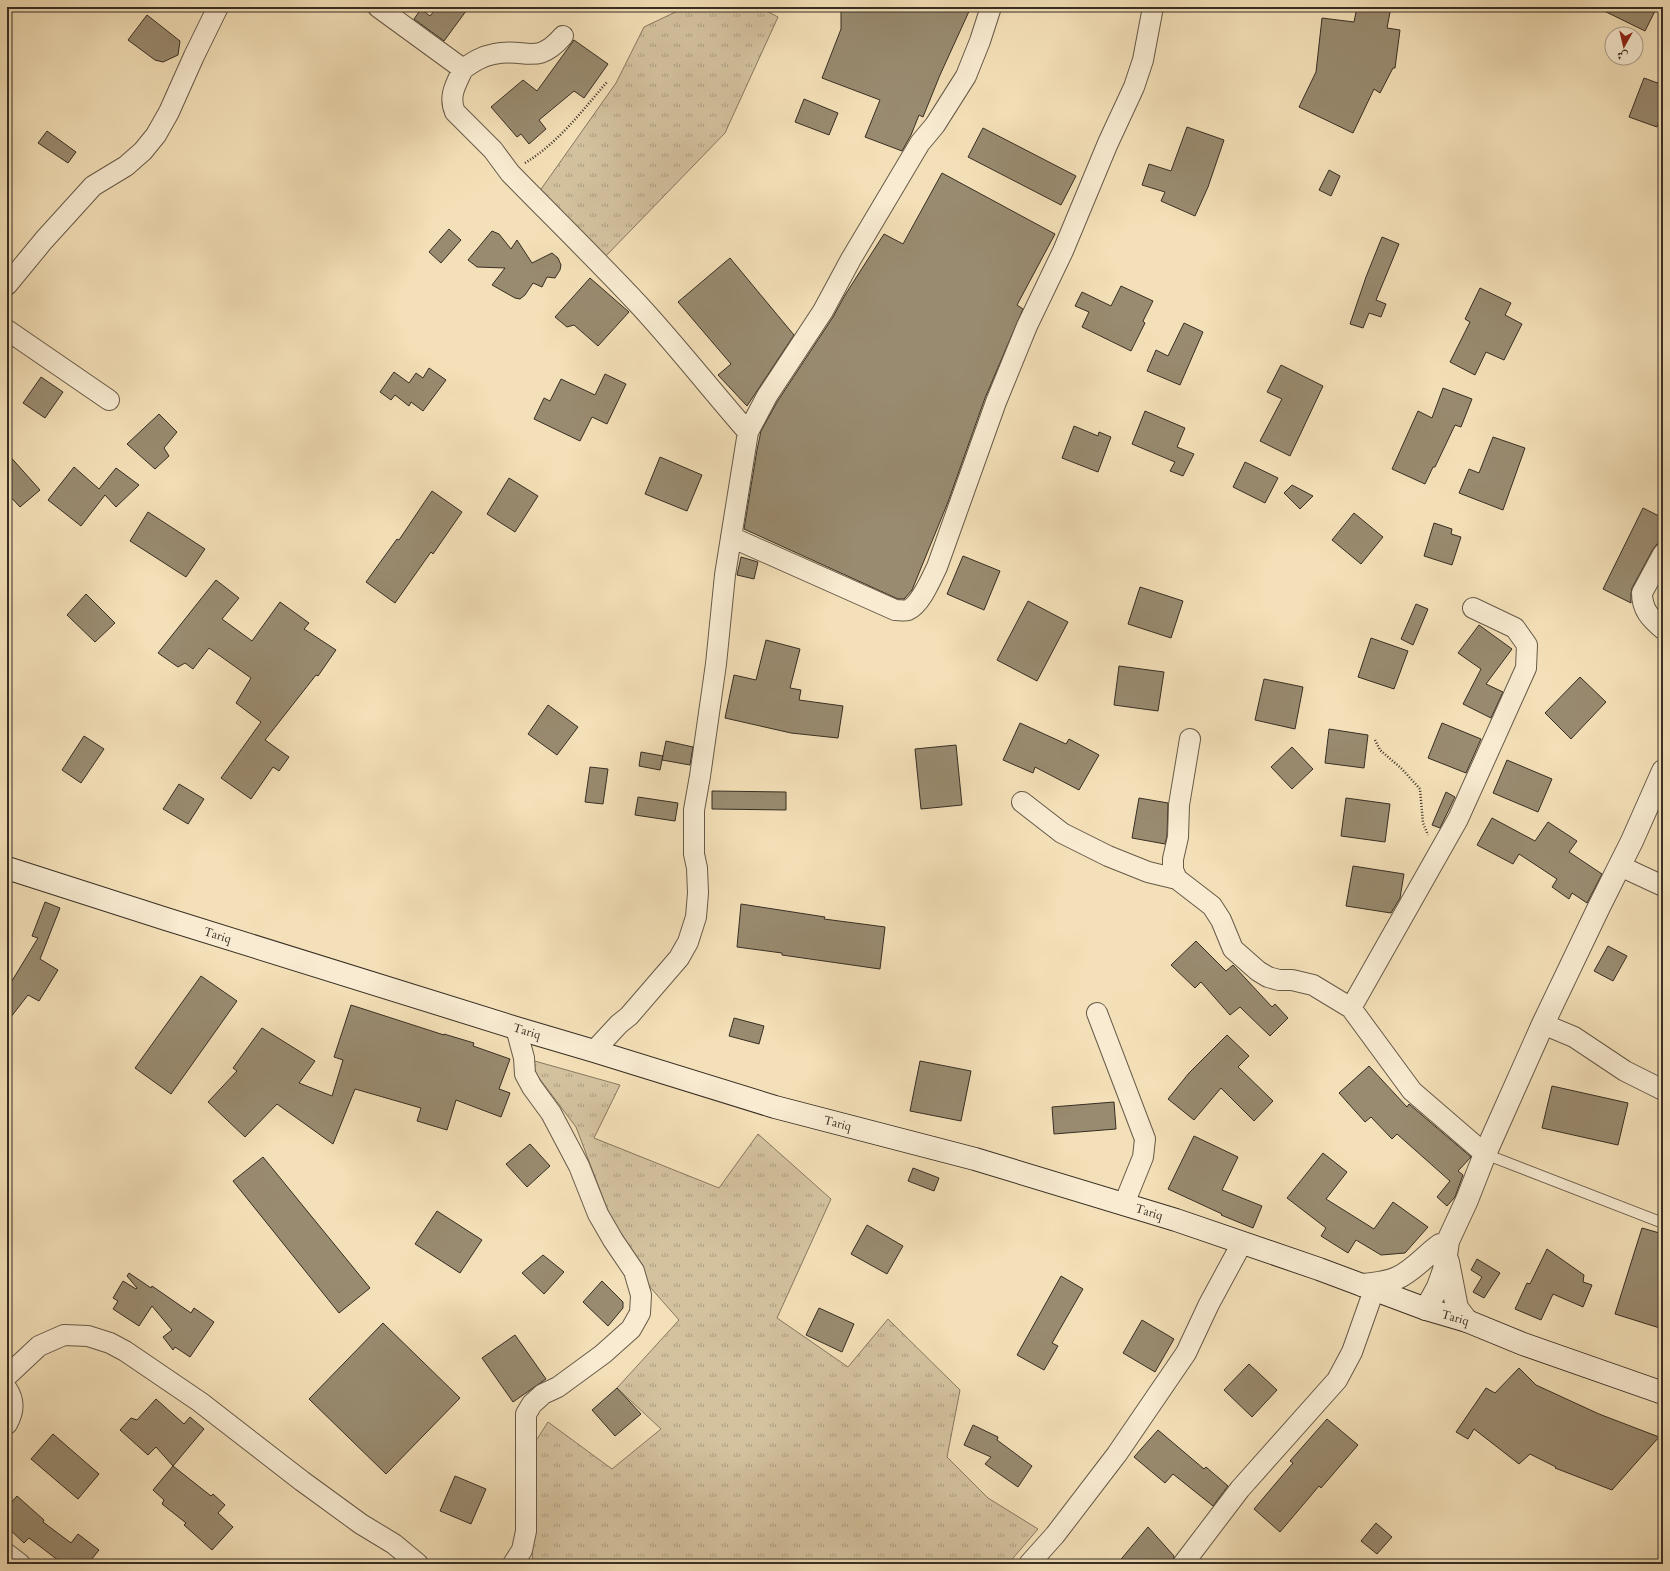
<svg xmlns="http://www.w3.org/2000/svg" width="1670" height="1571" font-family="Cardo,Amiri,serif">
<style>
.grass{fill:url(#grass-tufts);stroke:#867861}
.building{fill:#998b70;stroke:#372e23}
.lines{fill:none;stroke-linecap:round;stroke-linejoin:round}
.service-casing{stroke:#665a48;stroke-width:12}
.minor-casing{stroke:#665a48;stroke-width:22}
.tertiary-casing{stroke:#665a48;stroke-width:24}
.secondary-casing{stroke:#372e23;stroke-width:24}
.path{stroke:#372e23;stroke-width:2.5;stroke-dasharray:1 2;stroke-linecap:butt}
.service{stroke:#f8ebd1;stroke-width:10}
.minor{stroke:#f8ebd1;stroke-width:20}
.tertiary{stroke:#f8ebd1;stroke-width:22}
.secondary{stroke:#f8ebd1;stroke-width:22}
.labels{text-anchor:middle;dominant-baseline:central;stroke-width:3;stroke-linejoin:round;paint-order:stroke}
.street-label{font-size:12px;fill:#372e23;stroke:#f8ebd1}
</style>
<defs>
<pattern id="grass-tufts" width="24" height="20" patternUnits="userSpaceOnUse"><rect width="24" height="20" fill="#d4c29f"/><path d="M3 7l-1-3M5 7V3M7 7l1-3M15 17l-1-3M17 17v-4M19 17l1-3" fill="none" stroke="#ad9e81"/></pattern>
</defs>
<rect width="100%" height="100%" fill="#f4e0b8"/>
<filter id="stains"><feTurbulence type="fractalNoise" baseFrequency=".005" numOctaves="4"/><feColorMatrix values="0 0 0 0 .2 0 0 0 0 .09 0 0 0 0 .02 0 0 0 .5 -.17"/></filter>
<radialGradient id="worn" r=".72"><stop offset=".6" stop-color="#630" stop-opacity="0"/><stop offset="1" stop-color="#630" stop-opacity=".3"/></radialGradient>
<path class="grass" d="M686,7H759L778,17L725,133L604,258L539,192L616,83L644,27Z
M524,1058L620,1085L594,1138L719,1188L758,1134L831,1199L777,1318L848,1367L888,1319L960,1390L947,1457L988,1498L1038,1529L1008,1564H533L526,1456L548,1422L612,1469L661,1429L617,1388L679,1320L627,1261L576,1127Z"/>
<path class="building" d="M437,7H469L444,41L414,19L421,9L430,16Z
M841,7H971L940,75L923,117L919,115L911,135L902,151L865,137L880,100L822,78L841,29Z
M1357,7H1391L1387,28L1400,30L1395,68H1393L1380,93L1374,89L1353,133L1299,107L1316,72L1322,18L1354,22Z
M1596,7H1657L1645,31Z
M147,15L180,41L178,55L163,62L155,60L128,40Z
M574,40L608,64L584,98L574,91L539,120L546,129L529,144L521,134L517,137L491,107L523,80L537,91Z
M1644,78L1663,85V111L1657,127L1629,117Z
M804,99L838,113L829,135L795,122Z
M1187,127L1224,140L1208,187L1195,216L1161,201L1165,192L1142,185L1149,164L1171,171Z
M983,128L1076,176L1061,205L968,157Z
M47,131L76,152L68,163L38,143Z
M1329,170L1340,176L1331,196L1319,190Z
M942,173L1055,234L1017,305L1023,309L985,398L948,502L912,590L904,599H898L744,529L757,450L761,431L777,402L833,317L845,295L884,234L903,244Z
M449,229L461,240L441,263L429,252Z
M492,231L499,234L511,249L517,240L532,263L552,253L558,258L561,265L560,270L555,278L547,277L542,287L533,283L525,295L520,299L515,298L492,285L505,268L477,267L468,260Z
M1382,237L1399,244L1376,300L1386,304L1381,317L1369,313L1363,328L1350,324L1366,277Z
M730,258L794,335L747,406L718,375L731,364L678,302Z
M590,278L629,312L598,346L574,325L567,327L555,317Z
M1121,286L1153,301L1143,321L1145,323L1131,351L1082,327L1089,312L1075,306L1082,292L1111,306Z
M1480,288L1511,303L1505,315L1522,324L1504,360L1486,352L1475,375L1450,362L1470,322L1465,319Z
M1184,323L1203,332L1180,385L1147,371L1156,350L1168,356Z
M1281,365L1323,386L1290,456L1260,441L1282,399L1267,392Z
M429,368L446,380L423,411L411,402L409,406L395,395L391,400L380,392L394,372L409,383L416,373L423,378Z
M605,374L626,384L607,424L592,417L580,441L534,419L544,398L550,401L561,379L595,395Z
M41,377L63,392L45,418L23,403Z
M1443,388L1472,399L1461,427L1455,425L1435,467H1433L1425,484L1392,469L1418,411L1432,418Z
M1145,411L1185,428L1177,447L1194,454L1183,476L1170,471L1175,462L1132,444Z
M159,414L177,432L164,448L169,456L155,469L127,444Z
M1074,426L1098,436L1099,432L1111,437L1098,472L1062,458Z
M1493,437L1525,448L1503,510L1459,493L1469,469L1479,473Z
M7,453L40,490L20,507L7,493Z
M660,457L702,475L687,511L645,494Z
M1245,462L1278,478L1265,503L1233,487Z
M74,467L99,489L116,468L139,485L116,507L105,495L81,526L48,500Z
M509,478L538,496L515,532L487,514Z
M1292,485L1313,496L1300,509L1284,493Z
M432,491L462,512L433,554L431,552L395,603L366,582L397,539L399,540Z
M1643,508L1663,518V543L1657,544L1653,549L1632,588L1631,594V603L1603,589Z
M148,512L205,549L186,577L130,541Z
M1354,513L1383,537L1361,564L1332,540Z
M1434,523L1452,529L1451,534L1461,537L1452,565L1424,556Z
M963,556L1000,571L984,610L947,594Z
M741,557L758,562L754,579L737,575Z
M216,580L239,598L222,619L252,641L280,602L309,623L304,629L336,650L318,676L316,675L265,740L289,757L279,771L273,767L251,799L221,778L261,722L236,703L251,678L209,648L193,669L185,663L178,667L158,653Z
M1140,587L1183,601L1171,638L1128,624Z
M86,594L115,623L95,642L67,615Z
M1028,601L1068,622L1037,681L997,660Z
M1416,604L1428,609L1413,645L1401,639Z
M1479,625L1512,649L1486,684L1503,692L1491,718L1463,704L1481,669L1458,653Z
M1371,638L1408,651L1394,689L1358,677Z
M766,640L800,649L790,688L801,690L799,700L843,706L838,738L791,733L725,718L734,675L756,680Z
M1119,666L1164,672L1158,711L1114,705Z
M1580,677L1606,702L1571,739L1545,713Z
M1264,679L1303,687L1295,729L1255,720Z
M548,705L578,727L557,755L528,734Z
M1020,723L1066,744L1069,739L1099,755L1079,790L1035,767L1033,773L1003,760Z
M1442,723L1481,739L1466,773L1428,758Z
M1329,729L1368,735L1364,768L1325,763Z
M84,736L104,749L81,783L62,770Z
M666,741L693,747L690,765L662,760Z
M956,745L962,805L921,809L915,749Z
M1292,747L1313,769L1292,789L1271,767Z
M641,752L663,756L660,770L639,766Z
M1507,760L1552,779L1538,812L1493,793Z
M590,767L608,769L603,804L585,802Z
M179,784L204,799L188,824L163,809Z
M712,791L786,792V810L712,809Z
M1446,792L1455,797L1440,828L1432,825Z
M638,797L678,803L675,821L635,815Z
M1139,798L1168,803L1167,836L1165,844L1132,838Z
M1346,798L1390,804L1385,842L1341,836Z
M1492,818L1535,841L1548,822L1577,841L1569,852L1602,874L1587,903L1572,893L1569,899L1552,887L1557,879L1519,854L1513,864L1477,845Z
M1353,866L1404,874L1400,898L1391,913L1346,906Z
M45,902L60,908L40,959L58,970L39,1001L28,995L7,1022V989L38,938L32,936Z
M741,904L825,917L824,919L885,927L880,969L782,955V953L737,947Z
M1196,941L1226,971L1233,965L1272,1007L1275,1004L1288,1018L1270,1036L1240,1007L1230,1015L1201,982L1195,988L1171,965Z
M1608,946L1627,956L1613,981L1594,971Z
M201,976L237,1001L171,1094L135,1068Z
M351,1005L444,1035V1034L474,1043L473,1046L510,1059L499,1089L510,1093L501,1117L456,1100L447,1130L417,1121L421,1108L355,1089L333,1144L277,1104L245,1137L208,1102L237,1071L233,1068L262,1028L315,1061L299,1083L332,1096L343,1060L334,1057Z
M734,1018L764,1026L759,1044L729,1036Z
M1227,1035L1249,1056L1238,1067L1273,1101L1254,1121L1221,1088L1194,1120L1168,1099L1189,1073Z
M920,1061L971,1071L961,1121L910,1111Z
M1369,1066L1407,1107L1409,1104L1471,1157L1458,1171L1463,1175L1455,1197L1447,1206L1437,1197L1450,1181L1397,1134L1392,1139L1371,1117L1365,1122L1339,1093Z
M1552,1086L1628,1103L1618,1145L1542,1128Z
M1114,1102L1116,1129L1054,1134L1052,1107Z
M1194,1136L1238,1157L1222,1190L1262,1206L1253,1228L1221,1215L1222,1214L1168,1189Z
M530,1144L550,1166L527,1187L506,1164Z
M1323,1153L1347,1172L1326,1199L1374,1229L1393,1202L1428,1227L1405,1253L1381,1255L1356,1240L1348,1253L1321,1236L1326,1228L1287,1198Z
M263,1157L370,1288L339,1313L233,1181Z
M913,1168L939,1178L934,1191L908,1181Z
M437,1211L482,1240L460,1273L415,1244Z
M867,1225L903,1246L887,1274L851,1254Z
M1642,1228L1663,1234V1329L1615,1314Z
M1547,1249L1584,1275L1583,1282L1592,1285L1583,1307L1553,1294L1541,1320L1515,1309L1527,1283L1530,1284Z
M543,1255L564,1272L544,1294L522,1273Z
M1477,1259L1500,1273L1484,1298L1473,1292L1482,1277L1471,1270Z
M129,1273L151,1288L152,1286L191,1313L194,1308L214,1322L190,1357L175,1347L173,1350L163,1337L172,1330L152,1306L139,1326L113,1309L118,1301L113,1298L123,1281L136,1289L137,1288L127,1276Z
M1061,1276L1083,1289L1052,1343L1058,1346L1044,1370L1017,1355Z
M602,1281L623,1302V1308L608,1326L583,1302Z
M819,1308L854,1324L842,1352L806,1335Z
M1142,1320L1174,1339L1155,1372L1123,1353Z
M383,1323L460,1398L386,1474L309,1399Z
M515,1335L546,1379L513,1402L482,1358Z
M1249,1364L1277,1390L1252,1417L1224,1390Z
M1519,1368L1536,1385L1599,1414L1659,1437L1612,1490L1555,1468L1556,1467L1530,1454L1519,1464L1474,1429L1468,1439L1456,1432L1486,1388L1495,1393Z
M617,1388L641,1414L615,1436L592,1410Z
M156,1399L184,1424L190,1417L204,1429L173,1466L156,1447L148,1455L120,1430L131,1418L137,1420Z
M1327,1419L1358,1445L1321,1488L1319,1486L1280,1532L1254,1509L1293,1463L1290,1461Z
M973,1425L998,1437L997,1440L1032,1466L1018,1487L985,1464L991,1457L964,1445Z
M1158,1430L1204,1469L1206,1467L1228,1486L1213,1506L1173,1474L1165,1483L1134,1457Z
M53,1434L99,1474L78,1499L31,1459Z
M173,1466L211,1496L213,1494L225,1505L218,1513L233,1527L212,1550L184,1525L186,1523L162,1504L164,1500L153,1490Z
M455,1476L486,1489L471,1524L440,1511Z
M17,1496L44,1520L43,1522L71,1543L78,1534L99,1550L88,1564H63L29,1538L24,1543L7,1527V1507Z
M1376,1523L1392,1537L1377,1554L1361,1541Z
M1148,1527L1174,1556L1172,1564H1117Z"/>
<g class="lines">
<defs>
<path id="service" d="M1485,1154L1663,1223"/>
<path id="minor" d="M378,7L463,69C456,84 448,96 455,112L493,150L510,173C553,217 597,260 639,305C677,346 711,390 748,432
M463,69C473,62 482,56 494,54C526,47 536,67 563,36
M7,285L44,240L93,186L126,166L143,151L156,135L169,112L194,56L218,7
M7,330L109,400
M731,537L895,610C899,610 905,611 908,610C921,604 931,579 937,567L996,402L1027,326L1063,251L1108,143L1134,87L1143,60L1153,7
M1663,554L1642,593C1642,610 1651,619 1663,629
M1473,608L1515,628L1527,645L1526,668L1458,819L1351,1008L1412,1091L1485,1154
M1190,739L1179,805L1178,837L1173,859V870L1177,879L1212,906L1221,920L1233,949L1258,971L1268,977L1279,980H1292L1313,985L1351,1008
M1022,802L1062,833L1108,856L1148,872L1177,879
M1620,866L1663,886
M1097,1013L1145,1139L1143,1157L1124,1204
M1543,1024L1574,1037L1625,1071L1663,1090
M594,1051L619,1024L629,1016L679,958L688,942L696,917L698,893L697,868L694,854V810L700,776L716,664L725,575L748,432L767,396L823,311L851,259L920,143L935,125L966,76L980,41L991,7
M7,1376L39,1346L64,1335L88,1336L110,1343L125,1351L200,1402L302,1481L361,1524L394,1544L418,1564
M7,1389C15,1401 14,1412 7,1424
M7,1554L20,1564
M513,1564L522,1550L526,1531V1414L532,1404L543,1394L558,1387L603,1354L631,1329L640,1313L641,1295L634,1271L613,1240L598,1214L579,1166L551,1113L532,1087L525,1074L524,1058L516,1028
M1029,1564L1055,1535L1117,1454L1186,1353L1209,1304L1242,1243
M1183,1564L1240,1489L1337,1380L1352,1352L1374,1290"/>
<path id="tertiary" d="M1448,1262L1457,1308L1467,1321
M1362,1285C1374,1284 1386,1283 1397,1278C1413,1271 1426,1255 1440,1245
M1426,1309L1438,1287L1444,1270L1448,1241L1467,1200L1485,1154L1543,1024L1599,907L1632,841L1663,771"/>
<g id="secondary">
<path id="s1" d="M7,868L166,919L516,1028L594,1051L775,1107L975,1159L1176,1220L1319,1269L1426,1309L1467,1321L1523,1344L1663,1393"/>
</g>
</defs>
<use href="#service" class="service-casing"/>
<use href="#minor" class="minor-casing"/>
<use href="#tertiary" class="tertiary-casing"/>
<use href="#secondary" class="secondary-casing"/>
<path class="path" d="M525,163C558,143 582,111 607,82
M1375,740L1380,750L1402,769L1420,789L1423,823L1428,835"/>
<use href="#service" class="service"/>
<use href="#minor" class="minor"/>
<use href="#tertiary" class="tertiary"/>
<use href="#secondary" class="secondary"/>
</g>
<g class="labels">
<g class="street-label">
<text stroke="none"><textPath href="#s1" startOffset="221">Tariq</textPath></text>
<text stroke="none"><textPath href="#s1" startOffset="545">Tariq</textPath></text>
<text stroke="none"><textPath href="#s1" startOffset="869">Tariq</textPath></text>
<text stroke="none"><textPath href="#s1" startOffset="1193">Tariq</textPath></text>
<text stroke="none"><textPath href="#s1" startOffset="1517">Tariq</textPath></text>
</g>
</g>
<rect width="1670" height="1571" fill="none" stroke="#f4e0b8" stroke-width="24"/>
<rect x="8" y="8" width="1654" height="1555" fill="none" stroke="#372e23" stroke-width="2"/>
<rect x="12" y="12" width="1646" height="1547" fill="none" stroke="#372e23"/>
<g transform="translate(1624 46) rotate(188)"><circle r="19" fill="#f8ebd1" stroke="#ab9f8b"/>
<path d="M0-3L7 15L0 10L-7 15Z" fill="#8f2418"/>
<text y="-6" font-size="11" font-weight="bold" text-anchor="middle" fill="#372e23">ش</text>
</g>
<rect width="100%" height="100%" filter="url(#stains)"/>
<rect width="100%" height="100%" fill="url(#worn)"/>
</svg>
